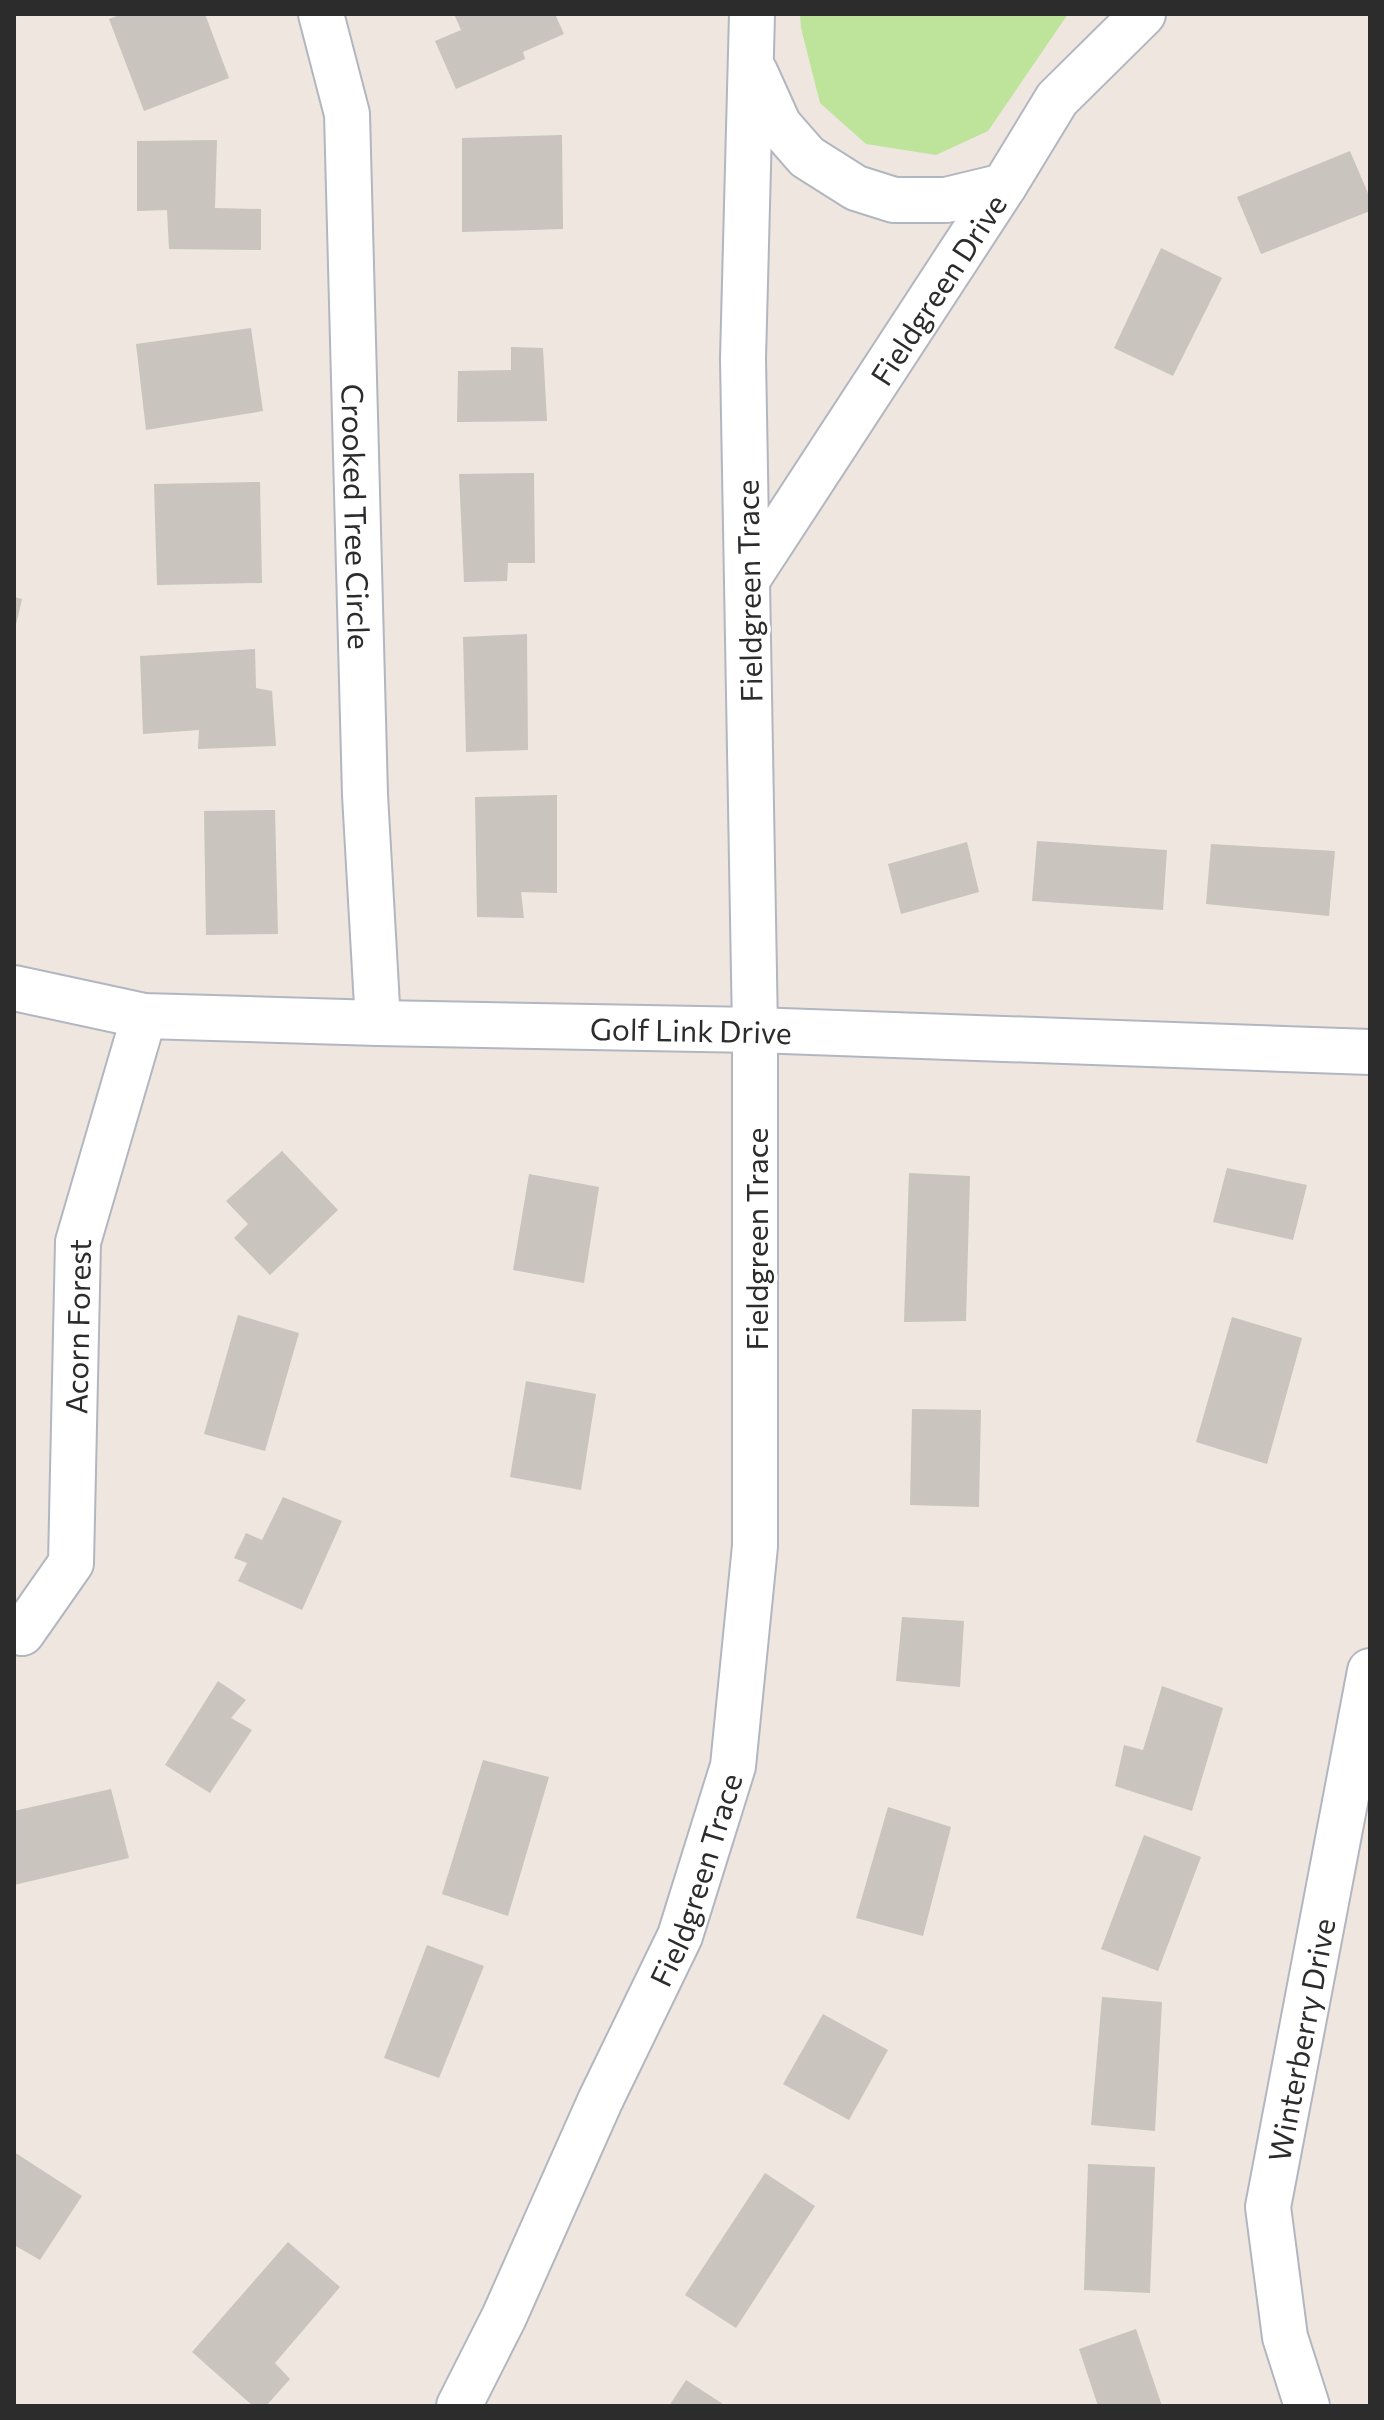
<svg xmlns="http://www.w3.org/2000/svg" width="1384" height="2420" font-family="Commissioner,sans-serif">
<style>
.green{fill:#bee49c}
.building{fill:#c9c4bd}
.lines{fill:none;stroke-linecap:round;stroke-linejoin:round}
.minor-casing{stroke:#b2b6c0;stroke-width:48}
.minor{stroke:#fff;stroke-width:44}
.labels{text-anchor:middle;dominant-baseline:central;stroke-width:7;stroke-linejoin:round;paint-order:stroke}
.street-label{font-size:30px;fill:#2c2c2c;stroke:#fff}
</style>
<rect width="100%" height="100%" fill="#eee6df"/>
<path class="green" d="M800,14H1068L988,131L936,155L866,144L820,103L801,28Z"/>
<path class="building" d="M122,14H205L229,78L144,111L109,19Z
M454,14H555L564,34L523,52L525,59L456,89L435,41L461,30Z
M562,135L563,229L462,232V138Z
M217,140L215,208L261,209V250L169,249L167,210L137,211V141Z
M1350,151L1370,198V211L1261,254L1237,197Z
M1161,248L1222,278L1173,376L1114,348Z
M251,328L263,411L146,430L136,344Z
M511,347L543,348L547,421L457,422L458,371L511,370Z
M534,473L535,563H508L507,581L464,582L459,474Z
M260,482L262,583L157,585L154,484Z
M14,597L22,599L15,629H14Z
M527,634L528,750L466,752L463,637Z
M255,649L256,688L272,691L276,746L198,749L199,730L143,734L140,656Z
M557,795V893L521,892L524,918L477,917L475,797Z
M275,810L278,934L206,935L204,811Z
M1037,841L1167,850L1163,910L1032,901Z
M967,842L979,892L901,914L888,864Z
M1211,844L1335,851L1329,916L1206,904Z
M282,1151L338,1210L270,1275L234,1238L248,1224L226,1201Z
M1227,1168L1307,1185L1293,1240L1213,1222Z
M909,1173L970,1176L966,1321L904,1322Z
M529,1174L599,1187L584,1283L513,1270Z
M238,1315L299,1333L265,1451L204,1434Z
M1232,1317L1302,1338L1267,1464L1196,1442Z
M526,1381L596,1394L581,1490L510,1477Z
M912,1409L981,1410L979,1507L910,1505Z
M283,1497L342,1521L302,1610L238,1581L247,1563L234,1558L246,1533L262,1540Z
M902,1617L964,1621L960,1687L896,1681Z
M218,1681L246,1700L231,1718L252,1730L210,1793L165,1765Z
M1162,1686L1223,1708L1192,1811L1115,1786L1124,1745L1143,1750Z
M483,1760L549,1777L508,1916L442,1894Z
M111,1789L129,1858L14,1885V1811Z
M888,1807L951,1827L923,1936L856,1918Z
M1144,1835L1201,1857L1158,1971L1101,1949Z
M427,1945L484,1966L439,2078L384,2058Z
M1102,1997L1162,2002L1155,2131L1091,2125Z
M823,2014L888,2050L849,2120L783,2084Z
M14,2152L82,2196L40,2260L14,2245Z
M1088,2164L1155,2167L1150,2293L1084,2290Z
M765,2173L815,2206L736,2328L685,2295Z
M288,2242L340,2287L275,2363L290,2379L266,2406H253L192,2352Z
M1136,2329L1162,2406H1098L1079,2349Z
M686,2380L726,2406H669Z"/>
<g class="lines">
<defs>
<g id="minor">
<path id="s1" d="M321,14L347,114L365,795L378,1023"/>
<path d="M755,72L779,125L807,157L856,188L894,200H946L1004,186"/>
<path id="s2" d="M749,577L1004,186L1057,99L1143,14"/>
<path id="s3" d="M14,988L144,1016L378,1023L755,1030L1370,1052"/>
<path id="s4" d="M22,1633L71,1563L78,1242L144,1016"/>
<path id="s5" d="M459,2406L504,2317L600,2101L680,1936L733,1766L755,1546V1030L743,359L752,14"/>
<path id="s6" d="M1307,2406L1285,2337L1268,2207L1370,1671"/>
</g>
</defs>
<use href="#minor" class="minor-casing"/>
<use href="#minor" class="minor"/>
</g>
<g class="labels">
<g class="street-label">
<text stroke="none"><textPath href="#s2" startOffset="344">Fieldgreen Drive</textPath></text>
<text stroke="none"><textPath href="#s1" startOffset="506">Crooked Tree Circle</textPath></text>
<text transform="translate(748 591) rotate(-91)">Fieldgreen Trace</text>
<text stroke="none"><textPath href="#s3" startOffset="680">Golf Link Drive</textPath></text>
<text transform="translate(755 1239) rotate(-90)">Fieldgreen Trace</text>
<text stroke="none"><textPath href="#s4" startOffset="322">Acorn Forest</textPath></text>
<text stroke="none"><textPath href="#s5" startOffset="578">Fieldgreen Trace</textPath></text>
<text stroke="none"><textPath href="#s6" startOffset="374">Winterberry Drive</textPath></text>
</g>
</g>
<rect width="1384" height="2420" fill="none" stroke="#2c2c2c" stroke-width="32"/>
</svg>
